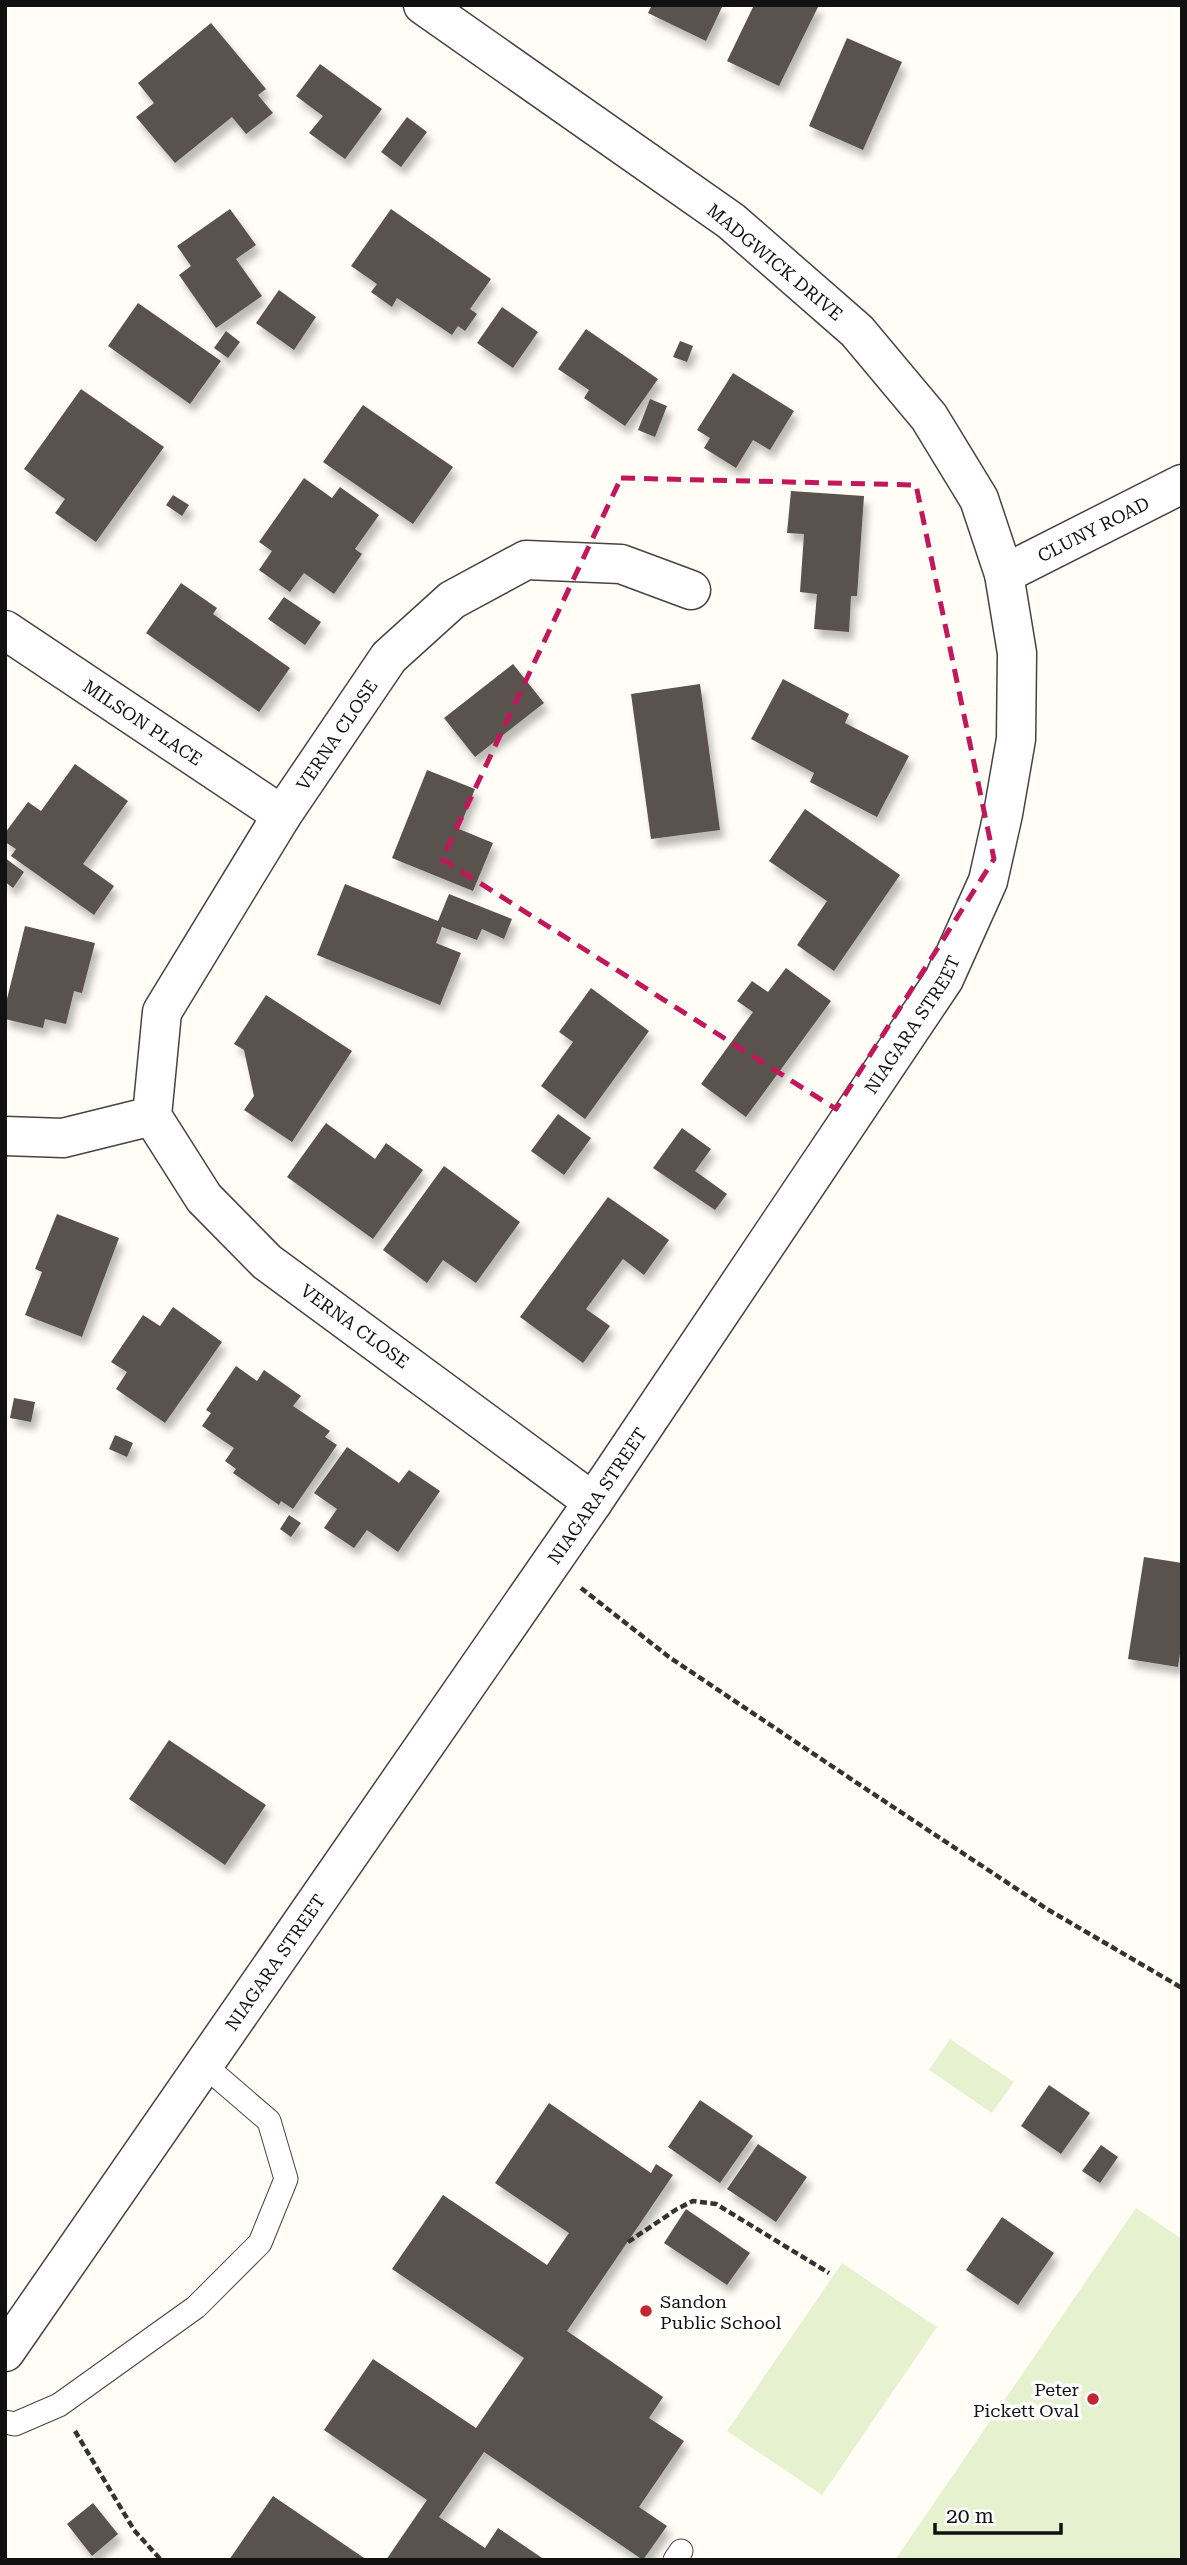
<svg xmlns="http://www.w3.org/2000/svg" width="1187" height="2565" font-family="'Roboto Serif',serif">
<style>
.pitch{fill:#e6f2cf}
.building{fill:#5a524d;filter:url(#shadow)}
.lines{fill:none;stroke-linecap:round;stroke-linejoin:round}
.service-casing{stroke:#444;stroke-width:25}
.minor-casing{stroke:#444;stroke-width:41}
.tertiary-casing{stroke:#444;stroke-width:41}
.path{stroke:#333;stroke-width:4.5;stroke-dasharray:7 3.5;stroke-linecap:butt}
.service{stroke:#fff;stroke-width:23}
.minor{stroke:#fff;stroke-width:38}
.tertiary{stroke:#fff;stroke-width:38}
.marked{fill:none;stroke:#c2185b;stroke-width:5;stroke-dasharray:14 9;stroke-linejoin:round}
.poi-dot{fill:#c4262e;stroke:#fff;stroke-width:2.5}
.labels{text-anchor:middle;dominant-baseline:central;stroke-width:7;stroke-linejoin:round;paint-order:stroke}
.street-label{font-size:18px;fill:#111;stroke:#fff}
.poi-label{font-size:18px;fill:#111;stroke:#fff;text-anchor:start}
</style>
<defs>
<filter id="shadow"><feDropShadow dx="4.5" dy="8" stdDeviation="3.5" flood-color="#0004"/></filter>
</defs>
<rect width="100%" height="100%" fill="#fffdf5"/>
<path class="pitch" d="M950,2039L1014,2082L992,2113L929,2070Z
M1136,2208L1182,2239V2560H895Z
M842,2263L937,2327L822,2495L727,2431Z"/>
<path class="building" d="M652,5H723L706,41L648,13Z
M754,5H819L779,86L727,61Z
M211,23L266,89L258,95L273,113L246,134L232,117L175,163L136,117L154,103L138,83Z
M847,38L902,62L863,150L809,126Z
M320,64L382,109L345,159L309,133L323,116L296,96Z
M407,117L427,132L401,167L381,152Z
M230,209L256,245L236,259L262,296L216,328L179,275L191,266L177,246Z
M391,209L491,279L470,309L477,314L465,331L458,326L452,335L397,298L392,307L371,292L377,284L351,266Z
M279,290L316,317L294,350L256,323Z
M138,303L221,361L190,404L108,346Z
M502,307L538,332L513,368L477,343Z
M586,329L658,379L625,426L584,398L589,390L558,369Z
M226,331L240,342L228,358L214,348Z
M680,341L693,346L687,362L673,357Z
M733,373L794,411L770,450L753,440L736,468L704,448L710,438L697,430Z
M81,389L164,447L96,542L55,513L65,499L24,469Z
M650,399L667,406L655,437L638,430Z
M363,405L453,467L413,524L323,462Z
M304,478L332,498L340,487L379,515L355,549L362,554L334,594L304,573L290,592L259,570L272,551L259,542Z
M791,491L864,496L857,596H851L849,632L814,629L817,594L800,592L804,534L787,533Z
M173,495L189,505L182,516L166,505Z
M181,583L217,608L213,614L290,668L259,712L146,633Z
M284,597L321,622L305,645L268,619Z
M513,664L544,703L475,757L444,718Z
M783,679L849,714L845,723L909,756L877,817L810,782L814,773L751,739Z
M700,684L720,830L651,839L631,694Z
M75,764L128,801L83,864L114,886L94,915L11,856L16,849L5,842V833L28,802L41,811Z
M427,770L475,789L459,829L493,843L473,891L392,858Z
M805,809L900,875L834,971L797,945L827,901L769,861Z
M5,858L24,872L13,888L5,882Z
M345,884L438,921L449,894L512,919L504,939L482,929L477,940L442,927L436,943L461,953L440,1005L317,955Z
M25,926L95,943L82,993L74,991L66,1024L45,1019L43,1028L5,1019V1007Z
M786,968L831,1001L746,1117L701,1084L753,1012L737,1001L752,981L768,992Z
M591,988L649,1031L585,1119L541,1086L573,1042L559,1032Z
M266,995L352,1051L292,1142L244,1110L254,1096L244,1050L234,1044Z
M558,1114L591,1138L564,1175L531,1151Z
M326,1123L375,1159L386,1143L423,1170L373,1239L287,1177Z
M682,1128L711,1149L695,1171L727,1194L715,1210L653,1168Z
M444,1166L520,1222L476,1283L443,1260L427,1283L383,1250Z
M608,1197L669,1240L644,1275L623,1259L586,1309L610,1326L583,1363L520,1317Z
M57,1214L119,1238L82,1337L25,1315L42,1272L35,1269Z
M173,1307L222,1342L165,1423L116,1389L127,1372L111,1362L143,1315L160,1326Z
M236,1366L257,1381L264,1370L301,1396L293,1406L330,1431L325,1437L337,1445L293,1509L281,1501L279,1505L233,1473L236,1469L225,1461L234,1448L202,1426L211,1413L206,1410Z
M14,1398L35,1402L31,1422L10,1418Z
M115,1435L133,1443L127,1457L109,1449Z
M347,1447L399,1483L409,1470L440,1491L398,1552L367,1530L354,1548L324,1528L337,1509L314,1493Z
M289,1515L301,1523L291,1537L280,1529Z
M1144,1557L1182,1563V1641L1178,1667L1128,1659Z
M169,1740L266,1805L225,1865L129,1799Z
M1049,2085L1090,2113L1061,2154L1021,2126Z
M700,2100L753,2136L720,2183L668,2147Z
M549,2103L651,2173L656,2164L673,2175L567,2331L663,2397L649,2418L684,2441L639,2507L667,2526L643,2560L484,2452L439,2517L485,2548L498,2528L545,2560H386L427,2500L324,2430L373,2359L476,2428L524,2358L392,2269L443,2195L547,2265L569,2233L495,2183Z
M758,2144L807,2177L776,2222L727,2189Z
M1101,2145L1118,2157L1100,2183L1082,2171Z
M686,2209L750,2253L727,2285L664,2243Z
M1002,2217L1054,2253L1018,2305L966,2270Z
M273,2496L367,2560H229Z
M93,2503L118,2534L92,2556L67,2524Z"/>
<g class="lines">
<defs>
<path id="service" d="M5,2422L15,2424L59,2405L196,2307L260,2243L286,2179L269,2121L204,2065
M675,2560L681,2551"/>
<g id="minor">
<path id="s1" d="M1004,574L1182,484"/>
<path id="s2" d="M5,630L282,815"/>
<path d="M5,1136L63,1138L152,1116"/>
<path id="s3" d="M593,1502L267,1262L204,1198L152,1116L162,1012L282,815L389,657L452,600L526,560L621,564L691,590"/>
</g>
<g id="tertiary">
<path id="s4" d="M5,2352L593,1502L944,979L988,881L1003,814L1016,739L1017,653L1004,574L979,499L929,417L857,331L731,221L423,5"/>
</g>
</defs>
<use href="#service" class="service-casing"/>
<use href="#minor" class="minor-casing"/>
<use href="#tertiary" class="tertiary-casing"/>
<path class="path" d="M581,1588L669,1657L866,1789L1047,1909L1182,1988
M628,2242L677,2209L693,2201L716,2204L829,2273
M75,2431L134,2530L161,2560"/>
<use href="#service" class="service"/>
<use href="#minor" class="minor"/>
<use href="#tertiary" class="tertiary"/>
</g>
<path class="marked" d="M621,478L916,485L994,859L836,1109L442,859Z"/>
<g class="poi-dot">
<circle cx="646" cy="2311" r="7"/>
<circle cx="1093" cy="2399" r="7"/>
</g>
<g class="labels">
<g class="street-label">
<text transform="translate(775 262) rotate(40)">MADGWICK DRIVE</text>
<text stroke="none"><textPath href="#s1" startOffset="100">CLUNY ROAD</textPath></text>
<text stroke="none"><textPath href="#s2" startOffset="166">MILSON PLACE</textPath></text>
<text stroke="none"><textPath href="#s3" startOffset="1024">VERNA CLOSE</textPath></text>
<text stroke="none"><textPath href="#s4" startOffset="1608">NIAGARA STREET</textPath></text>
<text transform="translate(355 1326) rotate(36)">VERNA CLOSE</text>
<text stroke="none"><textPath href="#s4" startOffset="1041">NIAGARA STREET</textPath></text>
<text stroke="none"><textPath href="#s4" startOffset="474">NIAGARA STREET</textPath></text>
</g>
<g class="poi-label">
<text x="660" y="2301">Sandon<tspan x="660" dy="21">Public School</tspan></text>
<text x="1079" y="2389" text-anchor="end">Peter<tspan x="1079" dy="21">Pickett Oval</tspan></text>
</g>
</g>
<rect width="1187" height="2565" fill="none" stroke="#111111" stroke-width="14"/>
<path d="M935 2523v10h126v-10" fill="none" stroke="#111111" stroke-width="3.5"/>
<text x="946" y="2523" font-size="21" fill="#111111" stroke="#ffffff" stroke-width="5" paint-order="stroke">20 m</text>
</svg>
